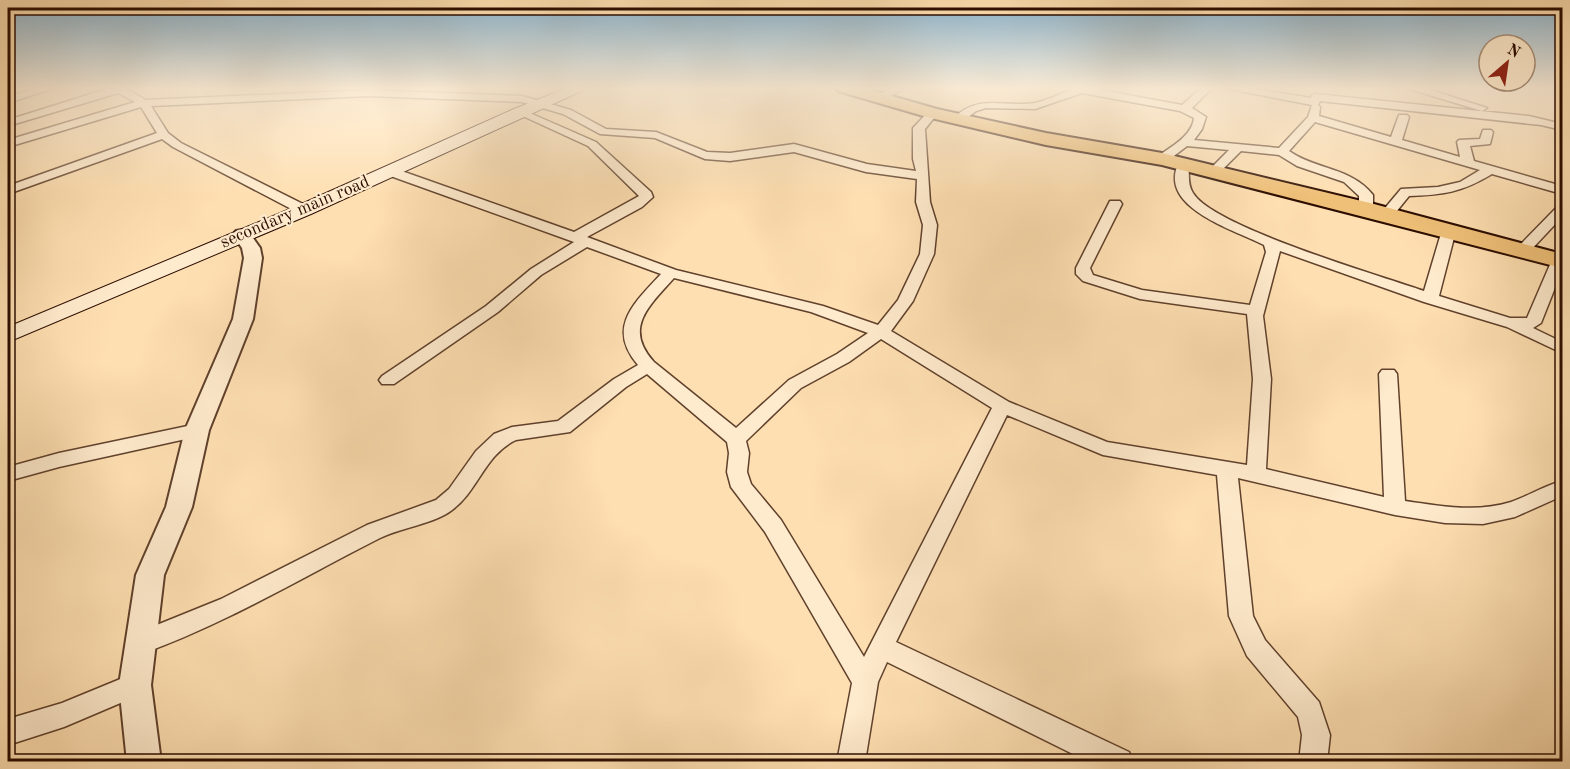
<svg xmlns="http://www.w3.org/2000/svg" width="1570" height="769" font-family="'Old Standard TT',serif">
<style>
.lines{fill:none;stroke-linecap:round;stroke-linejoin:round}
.minor-casing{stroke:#60412c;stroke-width:3}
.tertiary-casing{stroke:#60412c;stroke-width:4}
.secondary-casing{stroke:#2b0c00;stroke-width:2}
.primary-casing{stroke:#2b0c00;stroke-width:4}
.minor{fill:#feeacc;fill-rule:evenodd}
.tertiary{fill:#feeacc;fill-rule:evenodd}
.secondary{fill:#feeacc;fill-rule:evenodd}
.primary{fill:#efc078;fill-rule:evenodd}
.labels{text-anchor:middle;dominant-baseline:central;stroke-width:4.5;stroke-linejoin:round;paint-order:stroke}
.far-street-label{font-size:18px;fill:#2b0c00;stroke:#feeacc}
</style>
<rect width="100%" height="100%" fill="#fedfb1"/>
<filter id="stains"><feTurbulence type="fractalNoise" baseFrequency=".00333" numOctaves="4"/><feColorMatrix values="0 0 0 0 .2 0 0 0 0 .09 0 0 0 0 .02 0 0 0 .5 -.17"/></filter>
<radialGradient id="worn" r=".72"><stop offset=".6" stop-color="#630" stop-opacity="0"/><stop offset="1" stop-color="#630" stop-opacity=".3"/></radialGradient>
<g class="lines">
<defs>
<path id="minor" d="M36,88H54L8,103V97Z
M110,88H124L146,100L368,90L522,96L571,110L606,129L656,132L707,152L730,153L794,144L867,164L916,171L913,159V128L929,111H937L938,113L925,129L930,202L937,225L934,254L913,301L891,331L1009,402L1107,442L1247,465L1253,379L1247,314L1140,299L1083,281L1076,274V268L1110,201H1120L1122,204L1090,268L1093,275L1142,290L1250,305L1266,252L1264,245C1236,230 1156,208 1179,162H1187C1191,172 1186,182 1193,193C1213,227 1381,276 1424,291L1442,230L1449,226L1454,227L1456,230L1439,296L1510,318H1527L1552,260L1554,257L1562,256V270L1541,323L1533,328L1562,342V353L1507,327L1424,302L1280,251L1263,316L1271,379L1266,469L1384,497L1379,374L1382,370H1394L1397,374L1405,501C1440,506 1476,513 1511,502C1528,496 1544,486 1562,481V496L1515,517L1483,524L1445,523L1395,515L1238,478L1253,616L1265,640L1319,702L1330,735L1327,762H1299L1302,735L1298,717L1247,656L1229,616L1217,475L1103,455L1007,415L896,642L1129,752L1133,762H1089L887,662L878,682L865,762H837L852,683L765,532L731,487L727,472L729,453L727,442L647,374L626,387L570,432L516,440C485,454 478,491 452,510C436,523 400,528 380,538C301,578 225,624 141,654L132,651L129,643L132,635L221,599L367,525L436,500L449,489L476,451L494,434L512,427L558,421L614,379L638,365C606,328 634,303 661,274L587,247L541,275L498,312L394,384H382L379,380L382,376L486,306L531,269L574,242L385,174L383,171L385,168H393L574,232L639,196L588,146L514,112L515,110H523L596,142L651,192L653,197L642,207L587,237L676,270L823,306L878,325L898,300L920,254L923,225L916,202L917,179L866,172L794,152L730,161L705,159L655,138L600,134L563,114L522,102L368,96L151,106L168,133L181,143L309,207L311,210L309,213H299L173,147L162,139L8,194V186L157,133L141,107L8,147V140L135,102L118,93L8,126V120ZM674,278L811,312L868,333L837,354L789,380L736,428L654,362C623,328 649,306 674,278ZM881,339L992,408L864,657L781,520L751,484L747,472L749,453L746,441L801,388L849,362Z
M891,88H904L883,101H875V97Z
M1076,88H1090L1182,105L1201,88H1212L1192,108L1206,117L1202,129L1194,140L1279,148L1308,117L1312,105L1224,88H1251L1311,98L1312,95L1316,94L1529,116L1562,124V130L1541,125L1320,101L1318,105L1320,107L1319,116L1391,137L1399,115H1407L1409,117L1402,140L1460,157L1457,142L1459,140L1480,139L1483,130H1491L1493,132L1490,144L1470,146L1474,161L1562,186V194L1492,174C1462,192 1444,195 1409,196L1392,217L1387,218L1380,214L1401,189L1438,187L1460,182L1480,170L1315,122L1289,151C1316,170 1351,167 1373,195V209L1366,213L1359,209V196L1344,182L1297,166L1279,155L1241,151L1217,175L1213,176L1207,172L1229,150L1187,146L1166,162H1158V156C1171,147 1192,136 1194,118L1180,111L1082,93L1035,109L986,108L976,111L963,121H955L953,119C977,93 1005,108 1035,103C1048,100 1062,93 1076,88Z
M1406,88H1424L1487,108L1482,111Z
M1562,206V217L1529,252H1519L1517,249L1519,246L1557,207Z
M197,424L204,425L207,430L204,435L59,467L8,481V467L59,453Z
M135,673L144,677L148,685L144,693L64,727L8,745V719L62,703Z"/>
<path id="tertiary" d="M242,230L248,231L260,248L262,258L253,319L209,430L192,507L164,575L151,685L161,762H127L119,685L136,575L166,507L185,430L233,319L244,258L242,248L233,235L236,231Z"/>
<path id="secondary" d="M567,88H588L311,214L8,342V327L297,206L514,109Z"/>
<path id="primary" d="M836,88H864L937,109L1046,133L1162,153L1374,204L1562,254V268L1162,165L1046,145L927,117L838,91Z"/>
</defs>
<use href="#minor" class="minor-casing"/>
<use href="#tertiary" class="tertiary-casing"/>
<use href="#secondary" class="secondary-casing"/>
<use href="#primary" class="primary-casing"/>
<use href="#minor" class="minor"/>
<use href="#tertiary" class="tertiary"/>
<use href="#secondary" class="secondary"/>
<use href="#primary" class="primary"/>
</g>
<linearGradient id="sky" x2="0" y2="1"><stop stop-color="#8cb7d3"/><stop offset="0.45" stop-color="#fff1dc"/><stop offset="1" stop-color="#fff1dc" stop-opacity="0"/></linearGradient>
<rect width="1570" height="196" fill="url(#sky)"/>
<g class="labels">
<g class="far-street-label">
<text transform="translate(295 212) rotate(-23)">secondary main road</text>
</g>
</g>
<rect width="1570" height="769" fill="none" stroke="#fedfb1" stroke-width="30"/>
<rect x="9" y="9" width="1552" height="751" fill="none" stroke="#2b0c00" stroke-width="3"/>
<rect x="15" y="15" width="1540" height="739" fill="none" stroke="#2b0c00" stroke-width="1.5"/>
<g transform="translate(1507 63) rotate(29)"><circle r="28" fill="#feeacc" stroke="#aa917a" stroke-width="1.5"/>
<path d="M0-4.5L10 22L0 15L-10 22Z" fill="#8f2418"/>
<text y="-9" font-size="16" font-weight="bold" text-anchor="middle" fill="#2b0c00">N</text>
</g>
<rect width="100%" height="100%" filter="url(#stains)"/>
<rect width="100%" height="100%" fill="url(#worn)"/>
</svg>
